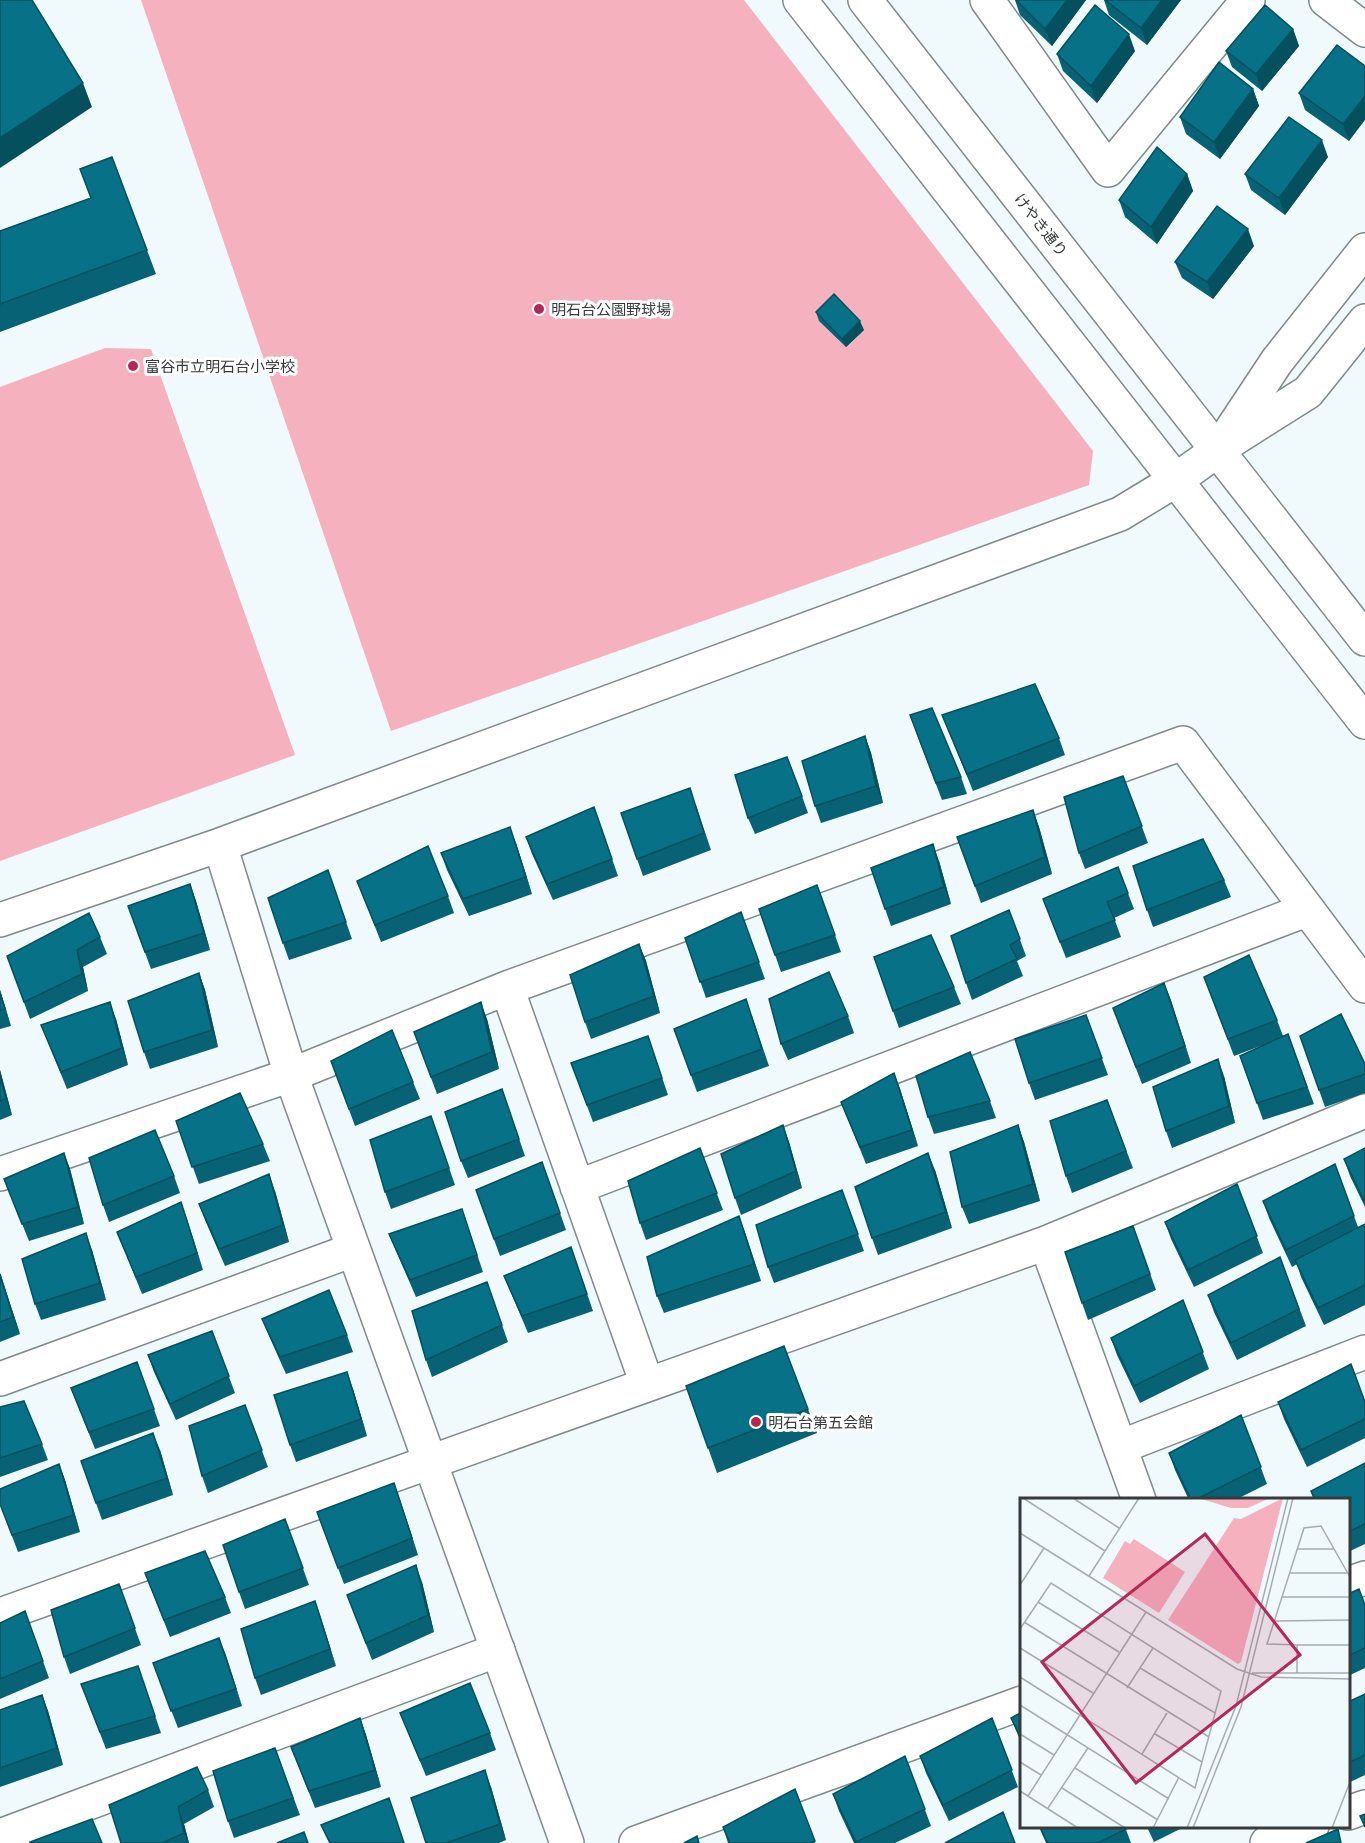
<svg xmlns="http://www.w3.org/2000/svg" width="1365" height="1843" font-family="'Archivo Narrow','Noto Sans JP',sans-serif">
<style>
.green{fill:#f6b1be}
.lines{fill:none;stroke-linecap:round;stroke-linejoin:round}
.minor-casing{stroke:#80898b;stroke-width:36}
.tertiary-casing{stroke:#80898b;stroke-width:36}
.minor{stroke:#fff;stroke-width:33}
.tertiary{stroke:#fff;stroke-width:33}
.wall{fill:#066274}
.shaded-wall{fill:#05505e}
.building{fill:#077287;stroke:#05505e;stroke-width:1.5}
.poi-dot{fill:#b62758;stroke:#fff;stroke-width:2}
.labels{text-anchor:middle;dominant-baseline:central;stroke-width:6;stroke-linejoin:round;paint-order:stroke}
.street-label{font-size:15px;fill:#363a3b;stroke:#fff}
.poi-label{font-size:15px;fill:#363a3b;stroke:#fff;text-anchor:start}
.inset-road{fill:none;stroke:#a6adaf;stroke-width:1.5}
.view{fill:#b62758;fill-opacity:0.15;stroke:#b62758;stroke-width:3}
.inset-edge{fill:none;stroke:#363a3b;stroke-width:3}
</style>
<rect width="100%" height="100%" fill="#f0f9fc"/>
<path class="green" d="M141,0H744L1093,451L1089,485L391,731Z
M105,348L151,349L295,755L0,861V387Z"/>
<g class="lines">
<defs>
<path id="minor" d="M987,0L1108,170L1248,0
M1326,0L1365,30
M1229,442L1308,392L1365,321
M1218,450L1277,361L1365,250
M507,988L647,1384
M0,1174L291,1075L507,988L1183,743L1365,986
M577,1187L1306,910
M1046,1243L1139,1500
M0,1379L353,1250
M1120,1447L1365,1352
M1348,1584L1365,1578
M0,1615L1046,1243L1365,1111
M1348,1813L1365,1807
M0,1836L498,1650
M636,1843L1022,1703
M1267,1843L1312,1826"/>
<path id="tertiary" d="M800,0L1365,722
M865,0L1365,639
M220,845L291,1075L567,1843
M0,920L220,845L1120,514L1176,480L1218,450"/>
</defs>
<use href="#minor" class="minor-casing"/>
<use href="#tertiary" class="tertiary-casing"/>
<use href="#minor" class="minor"/>
<use href="#tertiary" class="tertiary"/>
</g>
<path class="wall" d="M1015,0H1086L1052,46L1020,15Z
M1104,0H1181L1147,45L1109,15Z
M1293,29L1299,46L1262,91L1232,67L1226,51Z
M1337,45L1349,141L1305,110L1299,93Z
M1135,51L1097,103L1063,71L1057,54Z
M1253,89L1259,106L1220,159L1186,134L1180,117Z
M112,157L156,274L0,332V231L91,198Z
M1328,157L1285,215L1251,190L1245,174Z
M1187,174L1193,191L1157,244L1125,217L1119,200Z
M1254,246L1213,299L1182,278L1175,262Z
M816,312L864,330L846,347L819,321Z
M942,715L1059,738L1065,755L973,791Z
M916,732L961,777L967,794L942,800Z
M865,736L871,753L883,803L821,823L815,806Z
M1123,776L1148,843L1085,869L1079,853Z
M802,796L808,813L755,834L748,818Z
M696,805L711,850L643,876L637,859Z
M594,807L618,876L553,900L532,854L526,837Z
M1033,810L1039,827L1052,874L981,903L957,837Z
M516,843L532,894L469,916L447,870L441,853Z
M939,861L951,904L891,926L871,868Z
M1118,867L1134,909L1114,918L1121,937L1066,958L1043,899Z
M328,870L352,939L289,960L283,943Z
M1224,880L1231,897L1153,927L1147,910Z
M357,881L448,896L454,913L381,942Z
M190,884L196,901L210,950L151,969L128,906Z
M817,885L841,952L781,972L759,909Z
M1009,910L1026,956L1017,961L1023,976L972,1000L966,983Z
M741,912L765,979L706,998L685,938Z
M100,937L107,954L83,967L88,991L30,1019L7,956Z
M639,944L646,961L660,1013L591,1039L585,1022Z
M874,957L954,987L961,1004L899,1028Z
M199,973L205,990L218,1047L150,1069L144,1052Z
M1204,977L1277,1020L1283,1036L1288,1034L1314,1104L1263,1120L1240,1056L1274,1041L1234,1056Z
M1164,983L1191,1063L1142,1084L1113,1008Z
M0,990L11,1026L0,1029Z
M1086,1015L1108,1075L1035,1100L1029,1083Z
M752,1016L769,1066L697,1092L674,1029Z
M848,1016L854,1033L788,1060L781,1044Z
M116,1019L128,1065L67,1089L41,1025Z
M487,1019L499,1069L437,1094L414,1032Z
M648,1036L668,1095L593,1122L571,1063Z
M331,1061L413,1082L420,1099L355,1126Z
M1365,1064V1093L1325,1107L1319,1090Z
M0,1070L12,1115L0,1120Z
M894,1073L900,1089L918,1146L866,1164L841,1102Z
M1224,1076L1235,1123L1172,1148L1166,1131Z
M502,1089L525,1156L468,1178L461,1161Z
M1107,1100L1133,1168L1072,1193L1066,1176Z
M990,1101L996,1118L934,1134L928,1117Z
M431,1116L455,1185L391,1209L385,1192Z
M176,1121L263,1144L270,1161L199,1184Z
M783,1125L789,1142L802,1188L741,1215L735,1198Z
M1018,1125L1024,1142L1040,1201L969,1224L962,1207Z
M700,1148L723,1210L646,1240L640,1223Z
M1365,1148V1207L1350,1176L1344,1159Z
M64,1153L70,1169L84,1224L29,1241L4,1179Z
M542,1162L566,1230L500,1256L476,1190Z
M1335,1164L1358,1227L1365,1224V1305L1324,1325L1301,1277L1297,1264L1292,1267L1269,1218L1263,1201Z
M935,1170L952,1228L878,1255L872,1238Z
M174,1176L180,1193L109,1222L103,1205Z
M1237,1184L1263,1253L1194,1287L1171,1239L1165,1222Z
M842,1190L864,1251L774,1283L768,1267Z
M275,1191L289,1242L225,1266L205,1220L199,1204Z
M181,1202L203,1270L142,1294L117,1232Z
M462,1209L483,1272L416,1297L396,1251L389,1234Z
M739,1216L761,1281L664,1313L657,1296Z
M1133,1226L1156,1290L1088,1320L1082,1303Z
M571,1247L593,1311L528,1333L504,1276Z
M92,1250L106,1300L41,1320L35,1304Z
M1280,1257L1306,1326L1237,1360L1214,1312L1208,1295Z
M0,1273L20,1334L0,1342Z
M487,1282L508,1342L432,1377L426,1360Z
M1183,1300L1209,1369L1140,1403L1117,1355L1111,1338Z
M262,1319L347,1335L353,1352L286,1374L269,1336Z
M212,1331L235,1393L176,1420L154,1372L148,1355Z
M137,1362L160,1426L95,1449L71,1388Z
M686,1386L808,1409L817,1433L717,1473Z
M353,1389L367,1436L296,1462L290,1445Z
M1278,1402H1365V1438L1307,1467L1284,1419Z
M245,1405L268,1467L208,1493L202,1476Z
M0,1407L42,1444L48,1460L0,1477Z
M1241,1415L1267,1484L1235,1500H1189L1175,1470L1169,1453Z
M160,1450L173,1495L102,1520L81,1461Z
M1365,1463V1544L1348,1552V1500H1314L1311,1491Z
M59,1464L65,1480L80,1532L18,1552L0,1504Z
M400,1500L418,1555L344,1584L317,1512Z
M285,1519L309,1585L245,1609L239,1592Z
M145,1573L225,1597L231,1613L170,1637Z
M422,1582L434,1632L372,1660L347,1595Z
M119,1584L141,1645L70,1674L64,1657Z
M1348,1594L1365,1605V1668L1348,1676Z
M315,1601L336,1666L261,1695L255,1678Z
M25,1611L49,1678L0,1699V1623Z
M219,1638L242,1706L178,1728L153,1663Z
M138,1666L161,1733L106,1749L81,1684Z
M1365,1694V1775L1348,1783V1702Z
M42,1695L48,1711L63,1765L0,1787V1710Z
M1022,1712V1745L1011,1718Z
M400,1713L490,1733L496,1750L426,1776Z
M360,1718L366,1735L381,1787L315,1808L291,1747Z
M992,1718L1018,1787L949,1821L926,1773L920,1756Z
M275,1748L300,1815L234,1838L228,1821Z
M905,1756L931,1826L895,1843H854L839,1811L833,1794Z
M491,1787L506,1840L499,1843H426Z
M795,1789L815,1843H728L723,1827Z
M208,1790L214,1807L184,1824L189,1843H121L109,1805Z
M1039,1827H1125L1131,1843H1046Z
M1147,1827H1184L1154,1842Z"/>
<path class="shaded-wall" d="M1067,0H1086L1052,46L1045,29Z
M1162,0H1181L1147,45L1141,28Z
M1293,29L1299,46L1262,91L1256,74Z
M1129,34L1135,51L1097,103L1091,86Z
M83,83L92,107L0,168V138Z
M1253,89L1259,106L1220,159L1214,142Z
M1365,96V120L1349,141L1343,124Z
M1322,140L1328,157L1285,215L1279,198Z
M1187,174L1193,191L1157,244L1151,227Z
M1248,229L1254,246L1213,299L1207,282Z
M860,321L864,330L846,347L842,339Z
M865,736L871,753L883,803L876,786Z
M1033,810L1039,827L1052,874L1045,857Z
M510,827L516,843L532,894L526,877Z
M933,844L939,861L951,904L944,887Z
M190,884L196,901L210,950L204,933Z
M639,944L646,961L660,1013L654,996Z
M77,950L83,967L88,991L82,974Z
M199,973L205,990L218,1047L212,1030Z
M1164,983L1171,1000L1191,1063L1185,1046Z
M0,990L11,1026L0,993Z
M110,1002L116,1019L128,1065L122,1048Z
M481,1002L487,1019L499,1069L492,1052Z
M1218,1059L1224,1076L1235,1123L1229,1106Z
M0,1070L12,1115L6,1098L0,1076Z
M894,1073L900,1089L918,1146L912,1130Z
M783,1125L789,1142L802,1188L796,1171Z
M1018,1125L1024,1142L1040,1201L1033,1184Z
M64,1153L70,1169L84,1224L78,1207Z
M928,1153L935,1170L952,1228L946,1212Z
M269,1174L275,1191L289,1242L283,1225Z
M181,1202L187,1219L203,1270L197,1253Z
M739,1216L745,1232L761,1281L754,1264Z
M86,1233L92,1250L106,1300L100,1283Z
M0,1273L20,1334L13,1317Z
M347,1372L353,1389L367,1436L361,1419Z
M153,1433L160,1450L173,1495L167,1478Z
M59,1464L65,1480L80,1532L74,1515Z
M394,1483L400,1500L418,1555L412,1538Z
M416,1565L422,1582L434,1632L428,1615Z
M315,1601L321,1618L336,1666L330,1649Z
M219,1638L226,1655L242,1706L236,1689Z
M42,1695L48,1711L63,1765L57,1748Z
M360,1718L366,1735L381,1787L375,1770Z
M485,1770L491,1787L506,1840L500,1824Z
M178,1807L184,1824L189,1843H188L184,1833Z"/>
<path class="building" d="M0,0H32L83,83L0,138Z
M1016,0H1067L1045,29Z
M1105,0H1162L1141,28Z
M1095,5L1129,34L1091,86L1057,54Z
M1265,5L1293,29L1256,74L1226,51Z
M1337,45L1365,66V96L1343,124L1299,93Z
M1219,62L1253,89L1214,142L1180,117Z
M1289,117L1322,140L1279,198L1245,174Z
M1157,147L1187,174L1151,227L1119,200Z
M112,157L147,250L0,304V231L91,198L80,169Z
M1217,206L1248,229L1207,282L1175,262Z
M834,294L860,321L842,339L816,312Z
M1035,684L1059,738L967,774L942,715Z
M932,708L961,777L936,783L910,715Z
M865,736L876,786L815,806L802,761Z
M787,757L802,796L748,818L735,775Z
M1123,776L1142,826L1079,853L1064,797Z
M690,788L704,833L637,859L621,813Z
M594,807L612,859L547,884L526,837Z
M1033,810L1045,857L975,886L957,837Z
M510,827L526,877L463,899L441,853Z
M1203,839L1224,880L1147,910L1133,866Z
M933,844L944,887L885,909L871,868Z
M428,846L448,896L375,925L357,881Z
M1118,867L1128,893L1107,902L1115,920L1060,942L1043,899Z
M328,870L346,922L283,943L268,898Z
M190,884L204,933L145,952L128,906Z
M817,885L835,935L775,955L759,909Z
M1009,910L1020,939L1010,945L1017,959L966,983L951,936Z
M741,912L759,962L700,982L685,938Z
M89,913L100,937L77,950L82,974L24,1002L7,956Z
M931,935L954,987L893,1011L874,957Z
M639,944L654,996L585,1022L570,975Z
M1249,955L1277,1020L1228,1039L1204,977Z
M829,972L848,1016L781,1044L769,999Z
M199,973L212,1030L144,1052L128,1001Z
M1164,983L1185,1046L1136,1067L1113,1008Z
M0,993L5,1009L0,1010Z
M746,999L762,1049L691,1075L674,1029Z
M110,1002L122,1048L61,1072L41,1025Z
M481,1002L492,1052L431,1077L414,1032Z
M1341,1014L1365,1064V1074L1319,1090L1300,1036Z
M1086,1015L1102,1058L1029,1083L1015,1039Z
M392,1030L413,1082L349,1109L331,1061Z
M1288,1034L1307,1087L1257,1103L1240,1056Z
M648,1036L662,1078L587,1105L571,1063Z
M970,1052L990,1101L928,1117L916,1076Z
M1218,1059L1229,1106L1166,1131L1153,1087Z
M894,1073L912,1130L860,1147L841,1102Z
M0,1076L6,1098L0,1101Z
M502,1089L519,1139L461,1161L445,1112Z
M240,1093L263,1144L192,1167L176,1121Z
M1107,1100L1126,1151L1066,1176L1050,1121Z
M431,1116L449,1168L385,1192L370,1140Z
M783,1125L796,1171L735,1198L721,1154Z
M1018,1125L1033,1184L962,1207L950,1152Z
M155,1130L174,1176L103,1205L89,1158Z
M700,1148L717,1193L640,1223L628,1181Z
M1365,1148V1203L1344,1159Z
M64,1153L78,1207L22,1224L4,1179Z
M928,1153L946,1212L872,1238L855,1187Z
M542,1162L560,1213L494,1239L476,1190Z
M1335,1164L1354,1216L1286,1250L1263,1201Z
M269,1174L283,1225L219,1249L199,1204Z
M1237,1184L1257,1236L1188,1270L1165,1222Z
M842,1190L858,1234L768,1267L756,1225Z
M181,1202L197,1253L136,1277L117,1232Z
M462,1209L477,1255L410,1280L389,1234Z
M739,1216L754,1264L657,1296L647,1257Z
M1365,1224V1285L1318,1308L1295,1260Z
M1133,1226L1150,1274L1082,1303L1065,1252Z
M86,1233L100,1283L35,1304L22,1259Z
M571,1247L587,1294L522,1316L504,1276Z
M1280,1257L1299,1309L1231,1343L1208,1295Z
M0,1274L13,1317L0,1322Z
M487,1282L502,1325L426,1360L412,1311Z
M329,1290L347,1335L280,1357L262,1319Z
M1183,1300L1203,1352L1134,1386L1111,1338Z
M212,1331L229,1376L170,1404L148,1355Z
M784,1346L808,1409L708,1448L686,1386Z
M137,1362L154,1409L89,1432L71,1388Z
M1351,1364L1365,1402V1419L1301,1450L1278,1402Z
M347,1372L361,1419L290,1445L274,1395Z
M24,1401L42,1444L0,1458V1407Z
M245,1405L262,1450L202,1476L189,1426Z
M1241,1415L1261,1467L1195,1500H1191L1169,1453Z
M153,1433L167,1478L96,1503L81,1461Z
M1365,1463V1524L1348,1532V1500H1315L1311,1491Z
M59,1464L74,1515L12,1535L0,1504V1489Z
M394,1483L412,1538L338,1568L317,1512Z
M285,1519L303,1568L239,1592L223,1545Z
M205,1551L225,1597L164,1620L145,1573Z
M416,1565L428,1615L366,1643L347,1595Z
M119,1584L135,1628L64,1657L51,1610Z
M1359,1589L1365,1605V1648L1348,1656V1594Z
M315,1601L330,1649L255,1678L241,1629Z
M25,1611L43,1661L0,1679V1623Z
M219,1638L236,1689L171,1711L153,1663Z
M138,1666L155,1716L100,1732L81,1684Z
M470,1683L490,1733L420,1760L400,1713Z
M1365,1694V1755L1348,1763V1702Z
M42,1695L57,1748L0,1768V1710Z
M1022,1712V1740L1011,1718Z
M360,1718L375,1770L309,1791L291,1747Z
M992,1718L1012,1770L943,1805L920,1756Z
M275,1748L293,1798L228,1821L213,1771Z
M905,1756L925,1809L856,1842L833,1794Z
M197,1767L208,1790L178,1807L184,1833L162,1843H121L109,1805Z
M485,1770L500,1824L446,1843H426L411,1798Z
M795,1789L815,1841L810,1843H730L723,1827Z
M389,1798L404,1843H330L321,1825Z
M1003,1812L1015,1843H945Z
M1365,1814V1827L1360,1816Z
M92,1819L102,1843H30V1842Z
M1040,1827H1125L1126,1829L1098,1843H1048Z
M1338,1829L1341,1843H1306Z
M304,1832L308,1843H277Z
M697,1836L699,1843H684Z"/>
<g class="poi-dot">
<circle cx="539" cy="309" r="6"/>
<circle cx="133" cy="366" r="6"/>
<circle cx="756" cy="1422" r="6"/>
</g>
<g class="labels">
<g class="street-label">
<text transform="translate(1041 225) rotate(52)">けやき通り</text>
</g>
<g class="poi-label">
<text x="551" y="309">明石台公園野球場</text>
<text x="145" y="366">富谷市立明石台小学校</text>
<text x="768" y="1422">明石台第五会館</text>
</g>
</g>
<g transform="translate(1020 1498)">
<rect width="330" height="330" fill="#f0f9fc"/>
<path d="M178,0H250L228,10H211ZM263,0L221,164L218,166L148,122L214,20L221,21ZM114,41L165,74L139,115L83,80L105,43L110,46Z" fill="#f6b1be"/>
<path class="inset-road" d="M3,0L85,53M53,0L99,30M0,35L217,171L241,179L330,181M278,51H314M270,75H328M69,78L119,0M0,87L24,50M261,99H330M18,104L99,154M254,123L330,122M4,124L189,239M0,131L31,85L201,193L175,290L0,179M277,147H330M0,150L73,195M120,170L195,215M232,175H330M277,175V147L247,146L284,30L301,28L330,79M107,190L133,150M0,207L149,301M0,236L34,257M135,236L182,264M122,256L147,215M0,264L21,277M55,270L138,322M42,290L105,330M0,293L58,330M8,298L126,114M28,310L68,250M133,330L159,279M167,330L216,208L268,0M173,330L221,209L273,0M312,330L330,284"/>
<path class="view" d="M185,36L280,157L116,285L22,164Z"/>
<rect width="330" height="330" class="inset-edge"/>
</g>
</svg>
